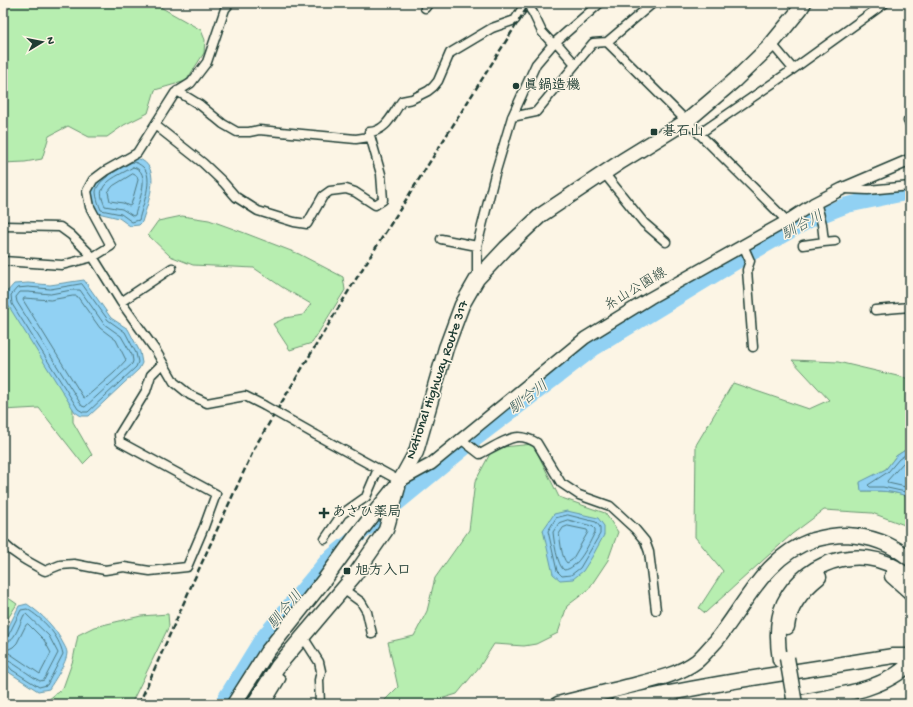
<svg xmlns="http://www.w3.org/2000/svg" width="913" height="707" font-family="'Gochi Hand','Klee One',sans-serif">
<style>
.green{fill:#b7eeb0;stroke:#6b9672}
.water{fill:#91d1f3;stroke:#6396a7}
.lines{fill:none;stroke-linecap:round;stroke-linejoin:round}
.shore{stroke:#4d7880;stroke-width:1}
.river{stroke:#91d1f3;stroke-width:16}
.street-casing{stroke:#1f3d34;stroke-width:11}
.secondary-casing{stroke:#1f3d34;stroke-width:14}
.highway-casing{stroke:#1f3d34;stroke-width:17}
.street{stroke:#fcf5e5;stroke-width:8}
.secondary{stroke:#fcf5e5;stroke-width:11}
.highway{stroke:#fcf5e5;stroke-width:14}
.rail{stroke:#1f3d34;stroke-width:2.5;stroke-dasharray:6 3;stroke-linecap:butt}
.street-bridge-casing{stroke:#1f3d34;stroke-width:11;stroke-linecap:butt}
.highway-bridge-casing{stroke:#1f3d34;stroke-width:17;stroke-linecap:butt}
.street-bridge{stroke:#fcf5e5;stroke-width:8}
.highway-bridge{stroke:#fcf5e5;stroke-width:14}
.poi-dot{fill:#1f3d34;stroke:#fcf5e5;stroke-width:1.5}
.labels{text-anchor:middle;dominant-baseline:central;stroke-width:3;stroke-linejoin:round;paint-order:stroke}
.poi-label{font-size:14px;font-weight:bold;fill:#1f3d34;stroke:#fcf5e5;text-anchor:start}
.street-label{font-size:14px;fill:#1f3d34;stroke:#fcf5e5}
.water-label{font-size:15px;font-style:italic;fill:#365b5a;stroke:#fcf5e5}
</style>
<rect width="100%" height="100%" fill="#fcf5e5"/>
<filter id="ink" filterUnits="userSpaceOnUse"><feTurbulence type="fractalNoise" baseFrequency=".025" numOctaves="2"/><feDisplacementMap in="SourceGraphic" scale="8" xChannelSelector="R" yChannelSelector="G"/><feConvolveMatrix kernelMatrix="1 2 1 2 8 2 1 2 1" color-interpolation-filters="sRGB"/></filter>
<g filter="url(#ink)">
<path class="green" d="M3,3H157L162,8L201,30L205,40L204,53L186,81L155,90L148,113L124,125L107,137H89L68,126L49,136L42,159L25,162L3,163Z
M182,216L209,220L242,232L299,254L343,277L345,290L312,343L290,350L273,324L285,318L303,315L311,304L282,287L254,268L193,265L170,256L148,235L158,221Z
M3,288L15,296L73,399V422L92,455L83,464L39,408L3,410Z
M792,360L838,362L910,379V447L896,456L886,469L860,483L862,491C878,491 895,490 910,498V527L872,513L824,510L792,534L705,613L699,608L723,571L695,537L696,445L733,383L809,409L829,400Z
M533,444L559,497L605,513L618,532L608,560L588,590L567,606L558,633L536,644L524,646L494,644L480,666L457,694L424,704H381L398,687L388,642L414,636L427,611L435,578L469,530L475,482L493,448Z
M3,596L7,597L17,604L5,623H3Z
M168,614L169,626L131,704H43L63,688L73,660L78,635L94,627L141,616Z"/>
<path class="water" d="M131,157C166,161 148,202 142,222L139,225L130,226L119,218L98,213C96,207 92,199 92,192C93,176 119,165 131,157Z
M84,280L111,318L128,329L140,352L142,363L139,369L89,416H81L75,412L8,305L6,293L14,284L28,283L50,285Z
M910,447V498C895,490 878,491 861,491L860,482L886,469L896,456Z
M567,511L598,518L604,526V535L592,557L583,571L573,579L560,580L553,574L543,530L554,514Z
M27,604C43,615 55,627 64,645C65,647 67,650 67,653C67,662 54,681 49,689L38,691L10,673L3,666V638L19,606Z"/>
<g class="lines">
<path class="shore" d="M132,162C137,162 139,164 143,167C155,178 142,206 139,220L132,222L121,214L101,210C99,205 96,197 96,192C97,179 122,168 132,162Z
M133,167C153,171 138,202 135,215L133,216L122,209L105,206C103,202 100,194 102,190C106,179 124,173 133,167Z
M133,174L137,176L138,180L131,205L129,206L123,203L110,201L108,192L113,186Z
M82,284L108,320L125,332L136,353L138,362L136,367L88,412H83L78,409L12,304L11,295L17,288L28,287L50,289Z
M72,290H80L104,324L121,336L132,355L133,361L132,364L85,407L82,406L17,302L16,297L20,292H28L50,294Z
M73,296H77L100,328L116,340L126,360L114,373L85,398L83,397L23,300L24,298L50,300Z
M910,452L899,459L888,472L868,485L870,487H883L910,493
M910,458L903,463L887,481L888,483L910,488
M568,515L596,522L600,527V534L580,568L571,575L562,576L557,571L548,531L556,518Z
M568,520L592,526L595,529V532C589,544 578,569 564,570C557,565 554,541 553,532L559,523Z
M568,526L587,530L588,532L572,560L567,563C561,557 561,542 559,534L563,528Z
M28,624L44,640L51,653L40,674L6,651L7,650L13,647L17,643L26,625Z
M3,638L8,636L21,610L27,609C42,618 59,635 63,654L47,685L39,687L12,670L7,664H3
M3,643C15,643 19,625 24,615L26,614L49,636L58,653L44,680L40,681C31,677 10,659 3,659"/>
<path class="river" d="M222,704L262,639L328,560L475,439L594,348L742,258L811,219L847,205L910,192"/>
<defs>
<path id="street" d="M425,8L429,3
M556,42L575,64
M607,42L653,3
M772,44L793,69
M177,91L200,105L223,124L237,132H249L259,130L356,139L369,137
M512,117L536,112L593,43L607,42L787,221
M908,121L910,123
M155,125L203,163L223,182L236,197L258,211L294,222L307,224L323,196L330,191L346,189L355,192L375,205L383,200L381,174L369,132C387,131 392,114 402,101L412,99L428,91L433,87L438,81L450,53L492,28L515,20L526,3L533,13L542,32L553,44
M699,134L792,70L885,3
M604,173L644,223L666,242
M845,189L868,190L910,186
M816,202L822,224L824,242L835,241
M3,226L60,227L71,235L93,257L121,302L156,351L174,382L190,395L207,403L245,396L263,405
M441,239L477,246
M743,245L750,261L747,270L753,347
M803,245L824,242
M3,261L62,265L93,257L111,246L90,207L87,191L93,180L105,171L137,153L175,93L191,83L207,62L225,9L230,3
M477,279V246L495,174L512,117L536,64L553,44L600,3
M121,302L172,268
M875,310L910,307
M316,435L400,481
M462,440L480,454C490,449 508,437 519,437C525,437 532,440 537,443L561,483L579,495L610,506L635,529L645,541L649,552L656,610
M325,539L342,514L366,497L378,469
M3,543C16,556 30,563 45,571L60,565L74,564L105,570L124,567L150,571L187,567L204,527L216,494L120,442L119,435L146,391L151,375L163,363
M343,589L361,602L367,612L372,634
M303,637L319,662L321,671L319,680L320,704
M266,704L281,679L274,673"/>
<path id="secondary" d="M400,481L431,464L585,338L650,298L787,221L813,204L842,189L910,160"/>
<path id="highway" d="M892,576L910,592
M787,627C789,606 804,589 819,577
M780,660C777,641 776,620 784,603C807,556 872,541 910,579
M234,704L267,652L325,579L354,539L400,481L416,452L446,348L462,305L477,279L506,248L541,215L622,161L687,121L735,80L769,47L801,8L804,3
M254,704L278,666L354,576L386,530L398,487
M558,704C581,698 603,693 626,687C649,681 677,676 697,661C704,655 710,647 716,641C746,604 765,556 813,540C824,537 835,535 846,535C870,536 891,543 910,559
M618,704C708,683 801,671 893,656H910
M792,704C830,696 883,692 910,663"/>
</defs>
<use href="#street" class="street-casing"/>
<use href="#secondary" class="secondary-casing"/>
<use href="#highway" class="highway-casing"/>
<use href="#street" class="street"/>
<use href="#secondary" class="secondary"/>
<use href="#highway" class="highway"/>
<path class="rail" d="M139,704L193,582L256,445L351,287L530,3"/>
<defs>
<path id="street-bridge" d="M263,405L316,435"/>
<path id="highway-bridge" d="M787,658L795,704"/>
</defs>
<use href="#street-bridge" class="street-bridge-casing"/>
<use href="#highway-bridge" class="highway-bridge-casing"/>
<use href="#street-bridge" class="street-bridge"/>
<use href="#highway-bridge" class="highway-bridge"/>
</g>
</g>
<g class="poi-dot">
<circle cx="516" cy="86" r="4"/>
<rect x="650" y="128" width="8" height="8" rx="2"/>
<path d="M322 507h4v4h4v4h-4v4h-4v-4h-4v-4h4z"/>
<rect x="343" y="567" width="8" height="8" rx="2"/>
</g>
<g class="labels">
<g class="poi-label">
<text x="524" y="86">眞鍋造機</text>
<text x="662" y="132">碁石山</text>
<text x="332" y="513">あさひ薬局</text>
<text x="355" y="571">旭方入口</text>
</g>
<g class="street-label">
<text transform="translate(636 290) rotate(-31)">糸山公園線</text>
<text transform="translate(438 380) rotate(-71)">National Highway Route 317</text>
</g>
<g class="water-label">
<text transform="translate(803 226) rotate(-28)">馴合川</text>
<text transform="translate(529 398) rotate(-38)">馴合川</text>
<text transform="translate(286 610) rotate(-50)">馴合川</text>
</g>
</g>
<rect width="913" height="707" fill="none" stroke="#fcf5e5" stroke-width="16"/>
<rect x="8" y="8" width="897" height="691" fill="none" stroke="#1f3d34" stroke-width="1.5" filter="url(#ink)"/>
<g transform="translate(42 42) rotate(80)" stroke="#fcf5e5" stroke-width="3" paint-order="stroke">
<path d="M0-3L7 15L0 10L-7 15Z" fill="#1f3d34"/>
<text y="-6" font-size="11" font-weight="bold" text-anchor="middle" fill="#1f3d34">N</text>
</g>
</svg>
